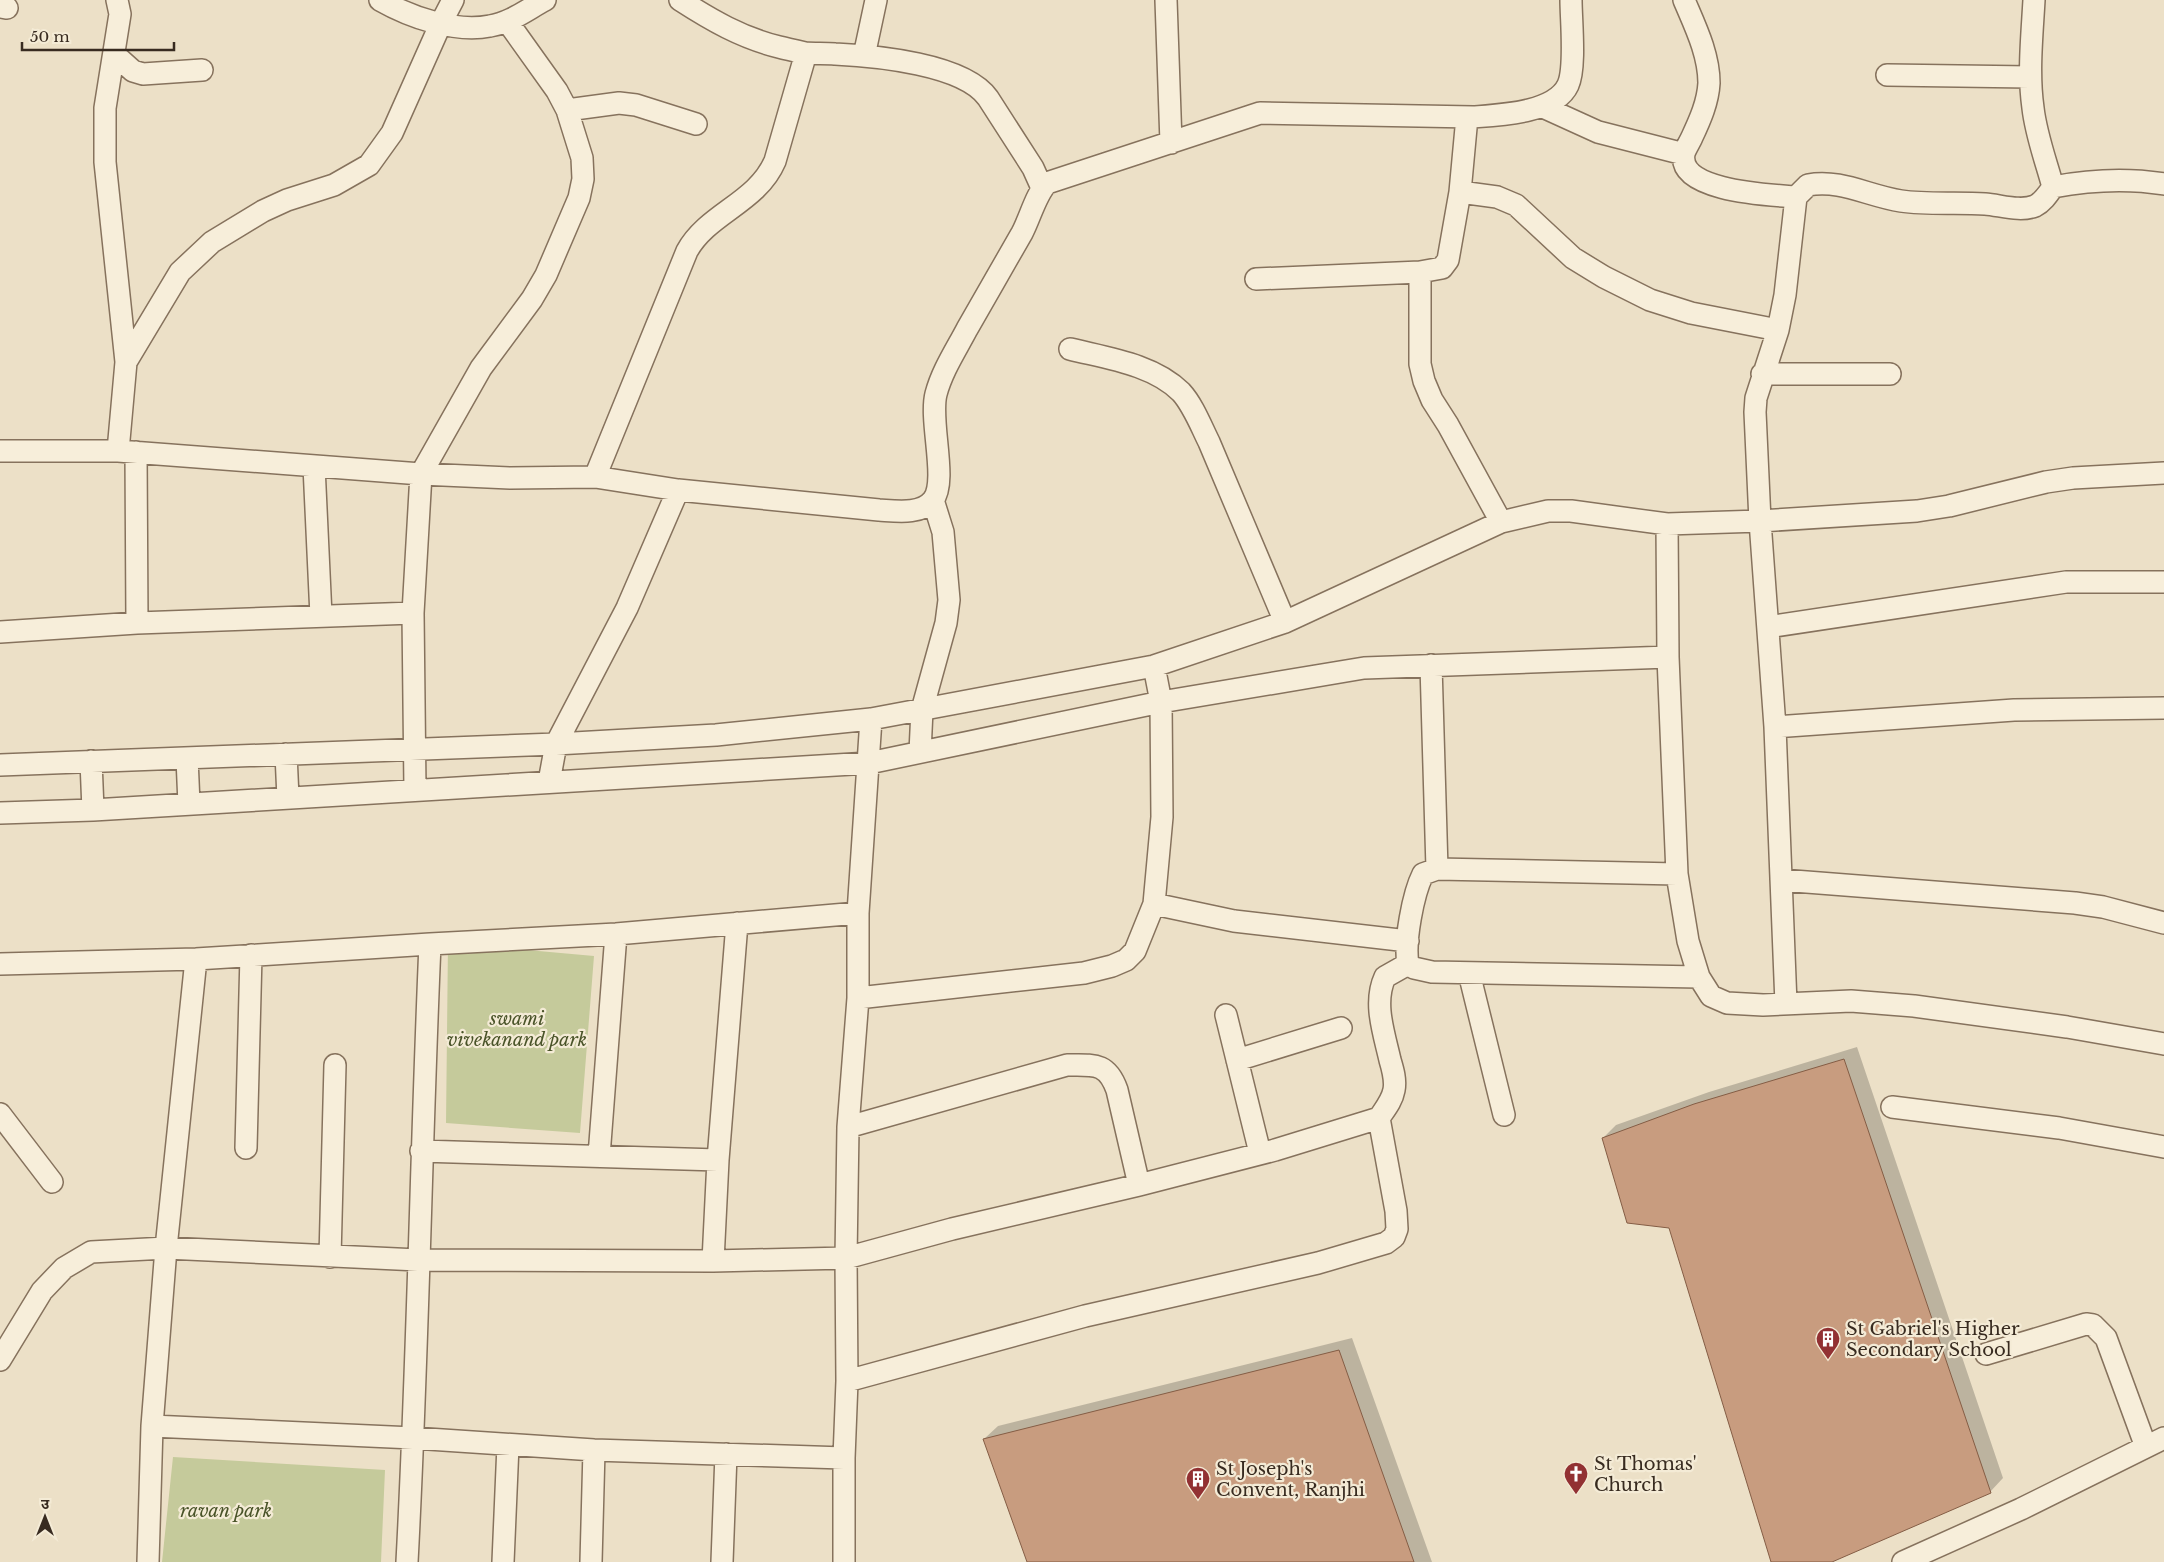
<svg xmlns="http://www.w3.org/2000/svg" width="2164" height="1562" font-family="'Libre Baskerville','Noto Sans Devanagari',serif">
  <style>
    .green { fill: #c5ca9b }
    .shadow { fill: #0003 }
    .building { fill: #c89c7f; stroke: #845d45 }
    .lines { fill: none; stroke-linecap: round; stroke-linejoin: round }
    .minor-casing { stroke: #86725d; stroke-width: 24 }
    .minor { stroke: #f7eeda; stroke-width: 21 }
    .labels { text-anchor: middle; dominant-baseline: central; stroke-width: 4.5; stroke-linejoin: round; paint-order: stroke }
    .park-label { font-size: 18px; font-style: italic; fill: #495328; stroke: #f4ebd6 }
    .poi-label { font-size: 18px; fill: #382b20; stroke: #f4ebd6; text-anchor: start }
  </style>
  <rect width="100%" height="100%" fill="#ece0c7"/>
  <!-- green -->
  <path class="green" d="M 448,943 L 594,956 L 580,1133 L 446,1123 Z
    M 173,1457 L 385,1470 L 381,1562 L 162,1562 Z"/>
  <!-- shadow -->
  <path class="shadow" d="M 1857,1047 L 2003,1478 L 1990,1492 L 1829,1562 L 1772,1562 L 1670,1227 L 1603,1138 L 1616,1125 L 1709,1092 Z
    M 1352,1338 L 1432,1562 L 1028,1562 L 984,1439 L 998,1426 Z"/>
  <!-- building -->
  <path class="building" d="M 1844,1059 L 1991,1493 L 1832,1562 L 1771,1562 L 1669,1228 L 1627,1223 L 1602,1138 L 1694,1104 Z
    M 1339,1350 L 1414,1562 L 1027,1562 L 983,1439 Z"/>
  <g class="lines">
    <defs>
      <path id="minor" d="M 117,0 L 120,14 L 105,108 L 105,162 L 126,362 L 118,451
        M 380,0 C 410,17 455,33 490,26 C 510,23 528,9 545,0
        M 680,0 C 711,20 742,38 779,47 C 787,49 796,51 805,53 C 815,54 825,53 835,54 C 876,56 964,64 988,98 L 1033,168 L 1042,188
        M 1166,0 L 1171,143
        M 1684,0 C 1695,26 1709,54 1709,83 C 1708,102 1700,120 1692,137 C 1690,142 1685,149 1684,154 C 1677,192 1773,195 1796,197
        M 2034,0 C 2032,36 2028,73 2033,108 C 2036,135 2046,161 2053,187
        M 0,7 L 7,8
        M 114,54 L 133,71 L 143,74 L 202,70
        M 864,56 L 876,0
        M 1887,75 L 2030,77
        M 1543,107 L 1598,132 L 1684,154
        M 567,110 L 619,103 L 636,105 L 696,124
        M 1460,192 L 1497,197 L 1516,205 L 1573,258 L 1604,277 L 1650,300 L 1691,313 L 1778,330
        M 1420,272 L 1420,364 L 1424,381 L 1432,400 L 1448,425 L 1501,522
        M 1256,279 L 1420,272 L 1442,268 L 1448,260 L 1460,192 L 1467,117
        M 1070,349 C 1106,358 1153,364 1181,392 C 1193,405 1201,426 1209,442 L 1285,622
        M 126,362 L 180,272 L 212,242 L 263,211 L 287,200 L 334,185 L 369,165 L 392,133 L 441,23 L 453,0
        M 1762,374 L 1890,374
        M 0,451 L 118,451 L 421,474 L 510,478 L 595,477 L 678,490 L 879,510 C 896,511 921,515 933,500 C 948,481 929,421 936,394 C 942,371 956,350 967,329 C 985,297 1004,265 1022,233 C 1030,218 1036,194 1047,183 L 1260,113 L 1473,117 C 1500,115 1555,113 1568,85 C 1576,68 1571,20 1571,0
        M 136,452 L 137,623
        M 314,466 L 321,616
        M 595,477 L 687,251 C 708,213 757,203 775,161 L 806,53
        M 1667,524 L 1668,657 L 1677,874 L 1688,941 L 1699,977 L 1711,996 L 1727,1003 L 1763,1005 L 1851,1001 L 1914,1006 L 2067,1027 L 2164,1044
        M 1768,627 L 2066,582 L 2164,582
        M 0,632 L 137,623 L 413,613
        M 1431,665 L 1437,869
        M 1775,727 L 2014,710 L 2164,708
        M 920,752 L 922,710 L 946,623 L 949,600 L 943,532 L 933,500
        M 286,754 L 288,798
        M 187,758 L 189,804
        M 91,761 L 93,810
        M 0,765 L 556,744 L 716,735 L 871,719 L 1154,666 L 1285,622 L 1501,522 L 1548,511 L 1571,511 L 1667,524 L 1760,521 L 1917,511 L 1949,506 L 2046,482 L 2073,478 L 2164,473
        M 549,782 L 556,744 L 627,608 L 678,490
        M 415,790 L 413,613 L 421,474 L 481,368 L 532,299 L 546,275 L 579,198 L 583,179 L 582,158 L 567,110 L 557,91 L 507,21
        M 0,813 L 93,810 L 869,763 L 1161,702 L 1364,668 L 1668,657
        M 1677,874 L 1437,869 L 1423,874 C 1413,894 1404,942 1408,964 L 1414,968 L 1432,972 L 1699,977
        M 1781,880 L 2075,903 L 2103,907 L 2164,923
        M 1154,904 L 1234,921 L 1408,941
        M 0,964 L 196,959 L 430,944
        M 1469,973 L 1504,1115
        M 858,998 L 1084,973 L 1112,966 L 1126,960 L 1135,951 L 1154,904 L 1162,817 L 1161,702 L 1154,666
        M 1786,1004 L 1775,727 L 1760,521 L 1755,412 L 1756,398 L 1778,330 L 1785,295 L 1796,197 L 1808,185 C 1841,179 1868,196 1901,201 C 1928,205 1958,202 1985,204 C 2000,205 2020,212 2035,206 C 2043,202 2048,194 2053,187 C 2090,180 2127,178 2164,184
        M 1226,1015 L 1260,1153
        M 1237,1060 L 1341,1028
        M 1892,1107 L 2059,1128 L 2164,1147
        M 0,1114 L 52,1182
        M 848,1127 L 1067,1065 C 1094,1065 1107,1062 1117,1090 L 1139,1185
        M 246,1148 L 251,955
        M 421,1151 L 718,1160
        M 599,1156 L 616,934
        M 330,1257 L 335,1065
        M 713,1261 L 718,1160 L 737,923
        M 1986,1354 L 2086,1324 L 2093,1325 L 2106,1338 L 2146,1447
        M 0,1360 L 42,1291 L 64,1268 L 91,1252 L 166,1248 L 418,1260 L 713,1261 L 846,1258 L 952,1229 L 1139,1185 L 1275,1150 L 1379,1118 C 1385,1109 1392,1101 1394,1090 C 1396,1080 1393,1070 1390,1060 C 1384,1033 1373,1003 1385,977 L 1408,964
        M 847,1381 L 1085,1316 L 1318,1263 L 1386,1243 L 1394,1237 L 1397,1229 L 1396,1211 L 1379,1118
        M 152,1426 L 413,1438 L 594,1450 L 844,1458
        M 148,1562 L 152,1426 L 166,1248 L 196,959
        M 407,1562 C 418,1356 421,1150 430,944 L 616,934 L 858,913
        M 503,1562 L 508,1445
        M 591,1562 L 594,1450
        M 722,1562 L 726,1454
        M 844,1562 L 844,1458 L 847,1381 L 846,1258 L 848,1127 L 858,998 L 858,913 L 871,719
        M 1903,1562 L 2021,1509 L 2164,1438"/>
    </defs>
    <!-- minor casing -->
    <use href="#minor" class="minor-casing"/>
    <!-- minor -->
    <use href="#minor" class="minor"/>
  </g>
  <!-- icons -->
  <defs>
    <symbol id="building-pin" viewBox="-11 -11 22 30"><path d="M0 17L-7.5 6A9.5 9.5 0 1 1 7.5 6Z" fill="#923133" stroke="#f4ebd6"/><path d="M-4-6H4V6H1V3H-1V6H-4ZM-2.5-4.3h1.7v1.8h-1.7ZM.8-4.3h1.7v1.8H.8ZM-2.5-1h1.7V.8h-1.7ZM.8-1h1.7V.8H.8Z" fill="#fff"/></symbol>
    <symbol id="church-pin" viewBox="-11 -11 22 30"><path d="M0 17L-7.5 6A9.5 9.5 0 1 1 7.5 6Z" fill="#923133" stroke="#f4ebd6"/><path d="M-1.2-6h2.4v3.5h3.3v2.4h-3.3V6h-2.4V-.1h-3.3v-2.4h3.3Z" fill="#fff"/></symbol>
  </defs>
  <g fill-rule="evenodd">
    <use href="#building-pin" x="1814" y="1325" width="28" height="38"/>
    <use href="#church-pin" x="1562" y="1460" width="28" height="38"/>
    <use href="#building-pin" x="1184" y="1465" width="28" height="38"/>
  </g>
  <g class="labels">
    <!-- park labels -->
    <g class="park-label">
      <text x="517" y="1019">swami<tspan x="517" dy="21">vivekanand park</tspan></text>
      <text x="226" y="1511">ravan park</text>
    </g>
    <!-- poi labels -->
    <g class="poi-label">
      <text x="1846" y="1329">St Gabriel's Higher<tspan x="1846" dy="21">Secondary School</tspan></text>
      <text x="1594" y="1464">St Thomas'<tspan x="1594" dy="21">Church</tspan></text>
      <text x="1216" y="1469">St Joseph's<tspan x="1216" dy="21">Convent, Ranjhi</tspan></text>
    </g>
  </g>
  <!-- north arrow -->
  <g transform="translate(45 1517)" stroke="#f4ebd6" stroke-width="4" paint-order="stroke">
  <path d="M0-4L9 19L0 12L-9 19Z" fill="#382b20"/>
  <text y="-8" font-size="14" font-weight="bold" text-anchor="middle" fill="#382b20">उ</text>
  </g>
  <!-- scale -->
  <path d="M22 42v8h152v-8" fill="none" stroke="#382b20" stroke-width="2.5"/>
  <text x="30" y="42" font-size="15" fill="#382b20" stroke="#f4ebd6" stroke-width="4" paint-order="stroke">50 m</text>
</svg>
